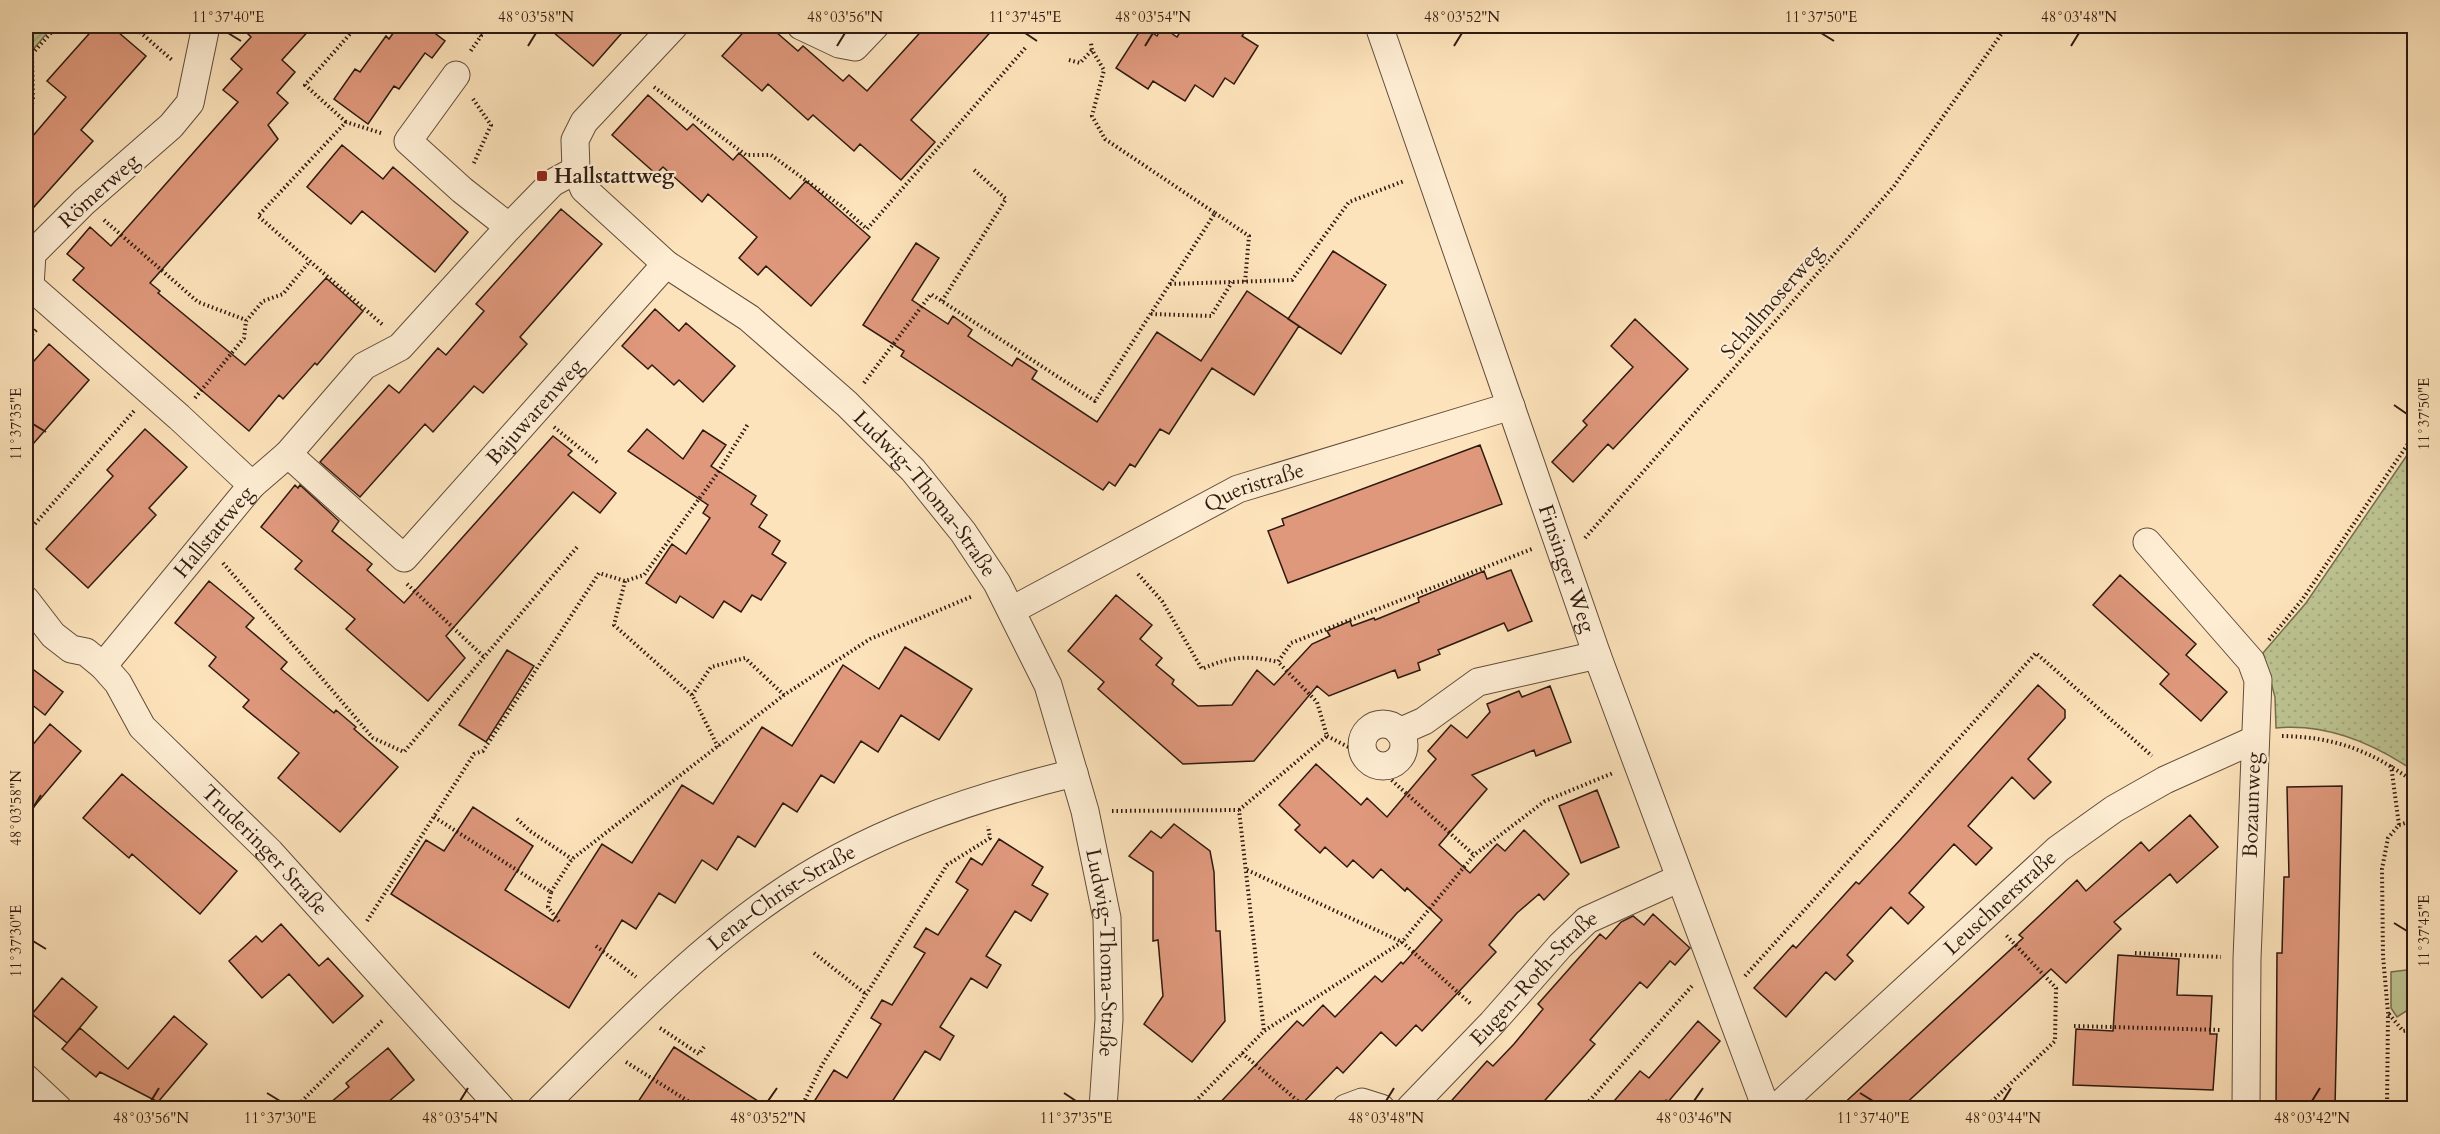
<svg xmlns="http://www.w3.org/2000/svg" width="2440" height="1134" font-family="Cardo,serif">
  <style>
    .grass { fill: url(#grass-dots); stroke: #766f51; stroke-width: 1.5 }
    .park { fill: #bdc492; stroke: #766f51; stroke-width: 1.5 }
    .garden { fill: url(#garden-furrows); stroke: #766f51; stroke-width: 1.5 }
    .building { fill: #df987c; stroke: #2f1a10; stroke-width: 1.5 }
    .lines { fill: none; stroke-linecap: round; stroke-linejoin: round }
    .minor-casing { stroke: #624c3b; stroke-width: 29 }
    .path { stroke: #2f1a10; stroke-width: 4; stroke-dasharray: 1.5 3; stroke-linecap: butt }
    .minor { stroke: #feedd3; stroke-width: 27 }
    .ticks { fill: none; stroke: #2f1a10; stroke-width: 2 }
    .poi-dot { fill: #8f2418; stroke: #feedd3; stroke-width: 2 }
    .labels { text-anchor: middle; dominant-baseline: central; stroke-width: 4.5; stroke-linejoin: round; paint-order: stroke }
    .poi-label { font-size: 21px; font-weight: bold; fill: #2f1a10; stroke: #feedd3; text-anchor: start }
    .street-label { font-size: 21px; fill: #2f1a10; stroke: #feedd3 }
    .neatline { fill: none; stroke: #2f1a10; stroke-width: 2 }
    .ticks-label { font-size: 15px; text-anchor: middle; fill: #2f1a10 }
  </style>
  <defs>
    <pattern id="grass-dots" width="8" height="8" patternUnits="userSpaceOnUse" patternTransform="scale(1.5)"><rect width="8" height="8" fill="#bdc492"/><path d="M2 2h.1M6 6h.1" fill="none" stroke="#a3a87d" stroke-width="1.8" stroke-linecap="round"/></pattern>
    <pattern id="garden-furrows" width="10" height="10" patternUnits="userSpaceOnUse" patternTransform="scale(1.5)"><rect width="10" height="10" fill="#bdc492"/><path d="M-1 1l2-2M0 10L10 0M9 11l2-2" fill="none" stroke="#a3a87d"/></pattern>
  </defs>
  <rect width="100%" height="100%" fill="#fde3bb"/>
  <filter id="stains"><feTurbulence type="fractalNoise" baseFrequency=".00333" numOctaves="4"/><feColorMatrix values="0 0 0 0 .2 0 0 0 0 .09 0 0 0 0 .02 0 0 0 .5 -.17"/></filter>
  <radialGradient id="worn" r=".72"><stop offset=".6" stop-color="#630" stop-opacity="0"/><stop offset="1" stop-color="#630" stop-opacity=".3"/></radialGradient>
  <!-- grass -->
  <path class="grass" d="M 2414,445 L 2414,771 C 2373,743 2327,723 2276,728 L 2275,697 L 2263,653 L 2306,603 Z"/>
  <!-- park -->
  <path class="park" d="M 2414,969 L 2414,1006 L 2397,1017 L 2391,1008 L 2391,972 Z"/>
  <!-- garden -->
  <path class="garden" d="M 26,26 L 53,26 L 26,58 Z"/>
  <!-- building -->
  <path class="building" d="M 96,26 L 111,26 L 146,56 L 81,130 L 93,141 L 26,216 L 26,144 L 66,97 L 47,81 Z
    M 240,26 L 313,26 L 282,60 L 295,72 L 277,93 L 288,103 L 268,125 L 278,139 L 150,283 L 160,291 L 158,293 L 245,365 L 326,278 L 363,311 L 317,365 L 315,363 L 283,399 L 279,395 L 249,431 L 73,280 L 84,268 L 67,254 L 90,227 L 111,246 L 238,102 L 223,90 L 242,69 L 231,59 L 251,37 Z
    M 398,26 L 442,26 L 436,34 L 445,41 L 432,58 L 425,53 L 399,89 L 394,86 L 368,124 L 334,99 L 355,69 L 360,72 L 386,36 L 389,39 Z
    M 546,26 L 628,26 L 593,66 Z
    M 749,26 L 769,26 L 798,51 L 803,46 L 843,81 L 849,75 L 867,91 L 926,26 L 996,26 L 911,120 L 935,142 L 901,180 L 860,144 L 854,151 L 813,115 L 808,120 L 768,84 L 762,91 L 722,56 Z
    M 1143,26 L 1157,36 L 1162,27 L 1177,37 L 1184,26 L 1249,26 L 1242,36 L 1258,46 L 1234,84 L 1225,78 L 1213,97 L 1195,85 L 1185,101 L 1153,81 L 1148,89 L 1116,68 Z
    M 648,95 L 687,130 L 693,124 L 733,160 L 739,153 L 790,199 L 806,181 L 870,237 L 811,306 L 766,266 L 758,275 L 739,258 L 757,237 L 708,194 L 702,202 L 663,167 L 656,174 L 612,135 Z
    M 342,145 L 383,179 L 393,167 L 468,232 L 435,272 L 362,211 L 351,224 L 307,187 Z
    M 561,209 L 602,244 L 520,337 L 527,344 L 483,393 L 474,386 L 433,432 L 425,424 L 360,497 L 320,462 L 389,385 L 399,393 L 438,348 L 446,355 L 484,311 L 476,304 Z
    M 916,243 L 939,258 L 912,300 L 948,324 L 953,316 L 972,330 L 968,336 L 1012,366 L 1017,358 L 1037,371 L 1032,379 L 1097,422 L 1157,332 L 1201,361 L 1247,291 L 1299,326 L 1254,395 L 1212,368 L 1169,434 L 1160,429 L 1135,467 L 1130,464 L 1115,486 L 1109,482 L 1103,490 L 901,356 L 904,351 L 863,325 Z
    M 1333,251 L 1386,285 L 1341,354 L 1288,319 Z
    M 655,309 L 679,331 L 686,323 L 735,366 L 703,402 L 679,380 L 674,385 L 652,365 L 648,369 L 622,346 Z
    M 1635,319 L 1688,369 L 1613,449 L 1608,444 L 1573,482 L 1552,462 L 1587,425 L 1583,421 L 1633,367 L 1611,346 Z
    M 49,344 L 89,380 L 26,452 L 26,370 Z
    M 145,429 L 187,467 L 149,508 L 156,515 L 88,588 L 46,549 L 113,476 L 107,470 Z
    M 647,429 L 683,459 L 703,430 L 726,445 L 711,466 L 756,496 L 751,504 L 767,515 L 759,527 L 780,541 L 772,554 L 786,563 L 761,600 L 752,595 L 741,612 L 724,601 L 713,618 L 680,596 L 676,603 L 646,583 L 672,544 L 686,554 L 710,518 L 703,513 L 708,505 L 628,451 Z
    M 553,436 L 572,451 L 568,455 L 616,493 L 600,513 L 573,492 L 446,636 L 465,658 L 428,701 L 346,629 L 355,619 L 295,569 L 302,561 L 261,527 L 295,485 L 298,488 L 300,485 L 339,521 L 332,531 L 372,564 L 367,570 L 404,603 Z
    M 1480,445 L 1502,504 L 1288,583 L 1268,531 L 1284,525 L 1282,519 Z
    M 1511,570 L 1532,621 L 1508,631 L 1504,623 L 1438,650 L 1440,654 L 1418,663 L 1420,670 L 1398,678 L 1395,670 L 1329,696 L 1317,686 L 1254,761 L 1183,764 L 1098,689 L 1104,682 L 1068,651 L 1116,595 L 1152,625 L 1140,639 L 1162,658 L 1156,665 L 1174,680 L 1172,684 L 1198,706 L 1232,705 L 1257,670 L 1274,685 L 1312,644 L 1330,636 L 1327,631 L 1350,621 L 1352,626 L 1374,618 L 1375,620 L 1419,602 L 1418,598 L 1484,571 L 1487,579 Z
    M 2120,575 L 2196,644 L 2186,655 L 2227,692 L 2201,721 L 2160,684 L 2169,674 L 2093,605 Z
    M 209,581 L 254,618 L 246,627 L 287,662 L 281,669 L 334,713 L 336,710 L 356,727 L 354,729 L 398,767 L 340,832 L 278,778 L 299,753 L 243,707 L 249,700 L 209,666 L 216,657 L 175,623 Z
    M 905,647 L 972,689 L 939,740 L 901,715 L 878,752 L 861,741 L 834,783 L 821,775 L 797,812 L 783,803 L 755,847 L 738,836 L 717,870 L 702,860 L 675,903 L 659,893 L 636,929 L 622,920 L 569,1008 L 391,894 L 426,840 L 444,851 L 473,807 L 533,846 L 505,890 L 553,921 L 602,844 L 632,863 L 682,785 L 713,804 L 762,727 L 792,746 L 843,665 L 879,689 Z
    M 507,650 L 534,666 L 486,742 L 459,725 Z
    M 26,664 L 63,692 L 45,715 L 26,700 Z
    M 2038,685 L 2065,710 L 2065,718 L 2028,759 L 2051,782 L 2034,799 L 2012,777 L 1968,826 L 1992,848 L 1976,865 L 1954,844 L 1909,893 L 1924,907 L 1908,924 L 1891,907 L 1847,955 L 1853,961 L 1835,980 L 1826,972 L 1786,1017 L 1754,988 L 1793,945 L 1796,948 L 1856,882 L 1859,884 L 1900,840 Z
    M 1550,686 L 1571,742 L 1536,756 L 1534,750 L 1472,775 L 1487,789 L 1439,845 L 1470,873 L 1497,844 L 1505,851 L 1524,830 L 1569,874 L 1544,900 L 1539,894 L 1517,913 L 1489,945 L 1496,952 L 1422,1031 L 1416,1025 L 1396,1046 L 1381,1032 L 1343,1073 L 1337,1067 L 1298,1108 L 1215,1108 L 1297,1021 L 1303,1026 L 1323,1005 L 1335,1017 L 1375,976 L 1382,982 L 1401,962 L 1403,964 L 1442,920 L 1407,888 L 1405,891 L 1381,869 L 1373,878 L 1353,860 L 1347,867 L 1325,847 L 1320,853 L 1295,830 L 1300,825 L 1279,805 L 1316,764 L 1361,805 L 1367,798 L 1387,817 L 1436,759 L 1428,751 L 1451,725 L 1467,738 L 1490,712 L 1487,704 L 1519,691 L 1522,697 Z
    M 50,724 L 81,751 L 26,816 L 26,753 Z
    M 122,774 L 237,871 L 200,914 L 132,854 L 129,858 L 83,818 Z
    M 2342,786 L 2335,1108 L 2276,1108 L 2277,953 L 2282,953 L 2284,877 L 2289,877 L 2287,787 Z
    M 1597,790 L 1619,847 L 1581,863 L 1559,806 Z
    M 2190,815 L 2218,847 L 2177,883 L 2170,874 L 2114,922 L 2121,929 L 2066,983 L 2051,969 L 1901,1108 L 1839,1108 L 2023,938 L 2019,935 L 2077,880 L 2086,891 L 2141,842 L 2149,851 Z
    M 1174,824 L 1210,851 L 1214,872 L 1216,931 L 1220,931 L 1225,1021 L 1192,1062 L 1144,1024 L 1163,996 L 1158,940 L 1153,941 L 1153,872 L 1129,856 L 1151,831 L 1161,838 Z
    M 999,839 L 1043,867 L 1032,885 L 1048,894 L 1031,921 L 1015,911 L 986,956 L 1001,965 L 987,988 L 971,978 L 940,1027 L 954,1036 L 940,1060 L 925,1051 L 888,1108 L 810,1108 L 834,1070 L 847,1078 L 881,1024 L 871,1018 L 882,1000 L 892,1005 L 925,953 L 914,947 L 926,928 L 938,935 L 968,890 L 956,882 L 971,858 L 982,865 Z
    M 1653,914 L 1690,948 L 1675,965 L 1670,961 L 1647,988 L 1640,982 L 1590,1040 L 1595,1044 L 1538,1108 L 1445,1108 L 1487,1061 L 1493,1066 L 1514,1044 L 1543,1009 L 1538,1004 L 1600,934 L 1606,939 L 1621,922 L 1633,916 L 1644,925 Z
    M 281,924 L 319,966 L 328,958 L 363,996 L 333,1023 L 289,974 L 262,998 L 229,961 L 256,936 L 262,942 Z
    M 2118,955 L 2179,959 L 2177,995 L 2212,996 L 2210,1034 L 2217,1034 L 2213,1090 L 2073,1085 L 2076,1029 L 2113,1031 Z
    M 62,978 L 97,1007 L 67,1043 L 32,1014 Z
    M 174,1016 L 207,1044 L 158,1102 L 100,1072 L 96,1077 L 62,1049 L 80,1028 L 128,1069 Z
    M 1698,1021 L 1720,1041 L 1668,1102 L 1666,1100 L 1658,1108 L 1608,1108 L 1640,1071 L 1649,1078 Z
    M 674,1047 L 769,1108 L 634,1108 Z
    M 388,1048 L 414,1080 L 381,1108 L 324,1108 L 349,1087 L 346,1083 Z"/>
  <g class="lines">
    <defs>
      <g id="minor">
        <path d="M 206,26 L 190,103 L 171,126 L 84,202 L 32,254 L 30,286 L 179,417 L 252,485"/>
        <path id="s1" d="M 674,26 L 584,122 L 575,140 L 576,170 L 584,189 L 666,264 L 749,318 L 847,404 L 913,470 L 963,532 L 997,583 L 1048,685 L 1085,811 L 1107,918 L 1109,1019 L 1103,1108"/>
        <path d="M 801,26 L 839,44 L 855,47 L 875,26"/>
        <path id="s2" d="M 1379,26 L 1597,655 L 1766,1108"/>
        <path d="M 509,227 L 552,183 L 576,170"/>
        <path id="s3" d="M 288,454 L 404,558 L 666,264"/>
        <path d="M 2147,542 L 2251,661 L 2258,680 L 2247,959 L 2246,1108"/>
        <path id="s4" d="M 26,600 L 53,635 L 71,649 L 86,652 L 103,666 L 118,683 L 142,727 L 270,852 L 501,1108"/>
        <path id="s5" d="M 1012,610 L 1238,489 L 1511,406"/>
        <path id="s6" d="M 103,666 L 252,485 L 288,454 L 364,366 L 400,347 L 509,227 L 462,190 L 408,141 L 456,75"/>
        <circle cx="1383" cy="745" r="21"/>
        <path d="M 1399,732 L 1424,721 L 1478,682 L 1597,655"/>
        <path d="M 26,1078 L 58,1108"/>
        <path id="s7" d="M 541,1108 C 615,1035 688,957 773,898 C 864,834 968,799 1074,773"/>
        <path d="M 1346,1108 L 1362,1102 L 1381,1108"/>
        <path id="s8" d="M 1410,1108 L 1492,1023 L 1560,946 L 1587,920 L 1680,878"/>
        <path id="s9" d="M 1776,1108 L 2058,849 L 2114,809 L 2165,780 L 2254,740"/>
      </g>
    </defs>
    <!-- minor casing -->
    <use href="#minor" class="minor-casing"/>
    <!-- path -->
    <path class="path" d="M 133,26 L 172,60
      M 470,26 L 481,36 L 470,52
      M 1183,26 L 1184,26
      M 1069,60 L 1080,63 L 1092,50
      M 654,87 L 746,155 L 771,155 L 841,206 L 867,229 L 1027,46
      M 473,99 L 491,125 L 473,165
      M 26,110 L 33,102 L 32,54 L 57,26
      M 346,122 L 305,85 L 357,26
      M 381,133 L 346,122 L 258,216 L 383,325
      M 1215,213 L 1249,236 L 1245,282
      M 104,220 L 198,302 L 246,320
      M 1170,284 L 1292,280 L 1349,202 L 1404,181
      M 942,301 L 1006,199 L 972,168
      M 1151,314 L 1211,316 L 1232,282
      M 26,331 L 30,336
      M 26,341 L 38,328
      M 864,383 L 931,294 L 1095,401 L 1215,213 L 1105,139 L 1092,116 L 1104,70 L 1092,50 L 1091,43
      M 195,398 L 244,338 L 246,321 L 263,301 L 283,294 L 310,261
      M 554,427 L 598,463
      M 26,534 L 134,411
      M 1585,538 L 1894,186 L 2007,26
      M 223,563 L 373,738 L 404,752 L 578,546
      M 1138,574 L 1162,601 L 1202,669 C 1231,656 1248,655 1278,662
      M 625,581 L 614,625 L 692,695 L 718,747
      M 407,584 L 485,658
      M 2269,640 L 2302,600 L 2414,435
      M 692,695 L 711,667 L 745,658 L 784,695
      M 1327,736 L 1364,755
      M 2282,736 C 2336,737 2371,751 2414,782
      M 1375,765 L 1474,855
      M 1239,810 L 1327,736 L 1317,702 L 1278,662 L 1291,643 L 1532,549
      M 1112,811 L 1239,810 L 1264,1031
      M 434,817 L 551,892 L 548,907 L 560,923
      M 517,819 L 530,831 L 572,859
      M 2399,825 L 2414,820
      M 1247,870 L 1402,942 L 1472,1005
      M 551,892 L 572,859 L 784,695 L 870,639 L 973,596
      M 367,921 L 474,754 L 483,751 L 599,573 L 625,581 L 644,575 L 717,474 L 748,424
      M 596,946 L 636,977
      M 814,953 L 867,995
      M 2135,953 L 2221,957
      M 1745,976 L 2036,653 L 2152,756
      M 2389,1014 L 2403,1031 L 2414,1029
      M 2074,1026 L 2221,1030
      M 660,1028 L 699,1054 L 704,1047
      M 1242,1053 L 1306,1108
      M 626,1062 L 699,1108
      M 295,1108 L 384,1019
      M 801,1108 L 822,1065 L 947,865 L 990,838 L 988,826
      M 1189,1108 L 1264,1031 L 1402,942 L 1474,855 L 1545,801 L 1613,773
      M 1583,1108 L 1692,986
      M 1985,1108 L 2055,1041 L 2056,988 L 2005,934
      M 2122,1108 L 2131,1108
      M 2387,1108 L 2388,1013 L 2383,956 L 2382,869 L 2388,838 L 2399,825 L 2391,765"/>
    <!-- minor -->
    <use href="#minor" class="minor"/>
  </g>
  <!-- ticks -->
  <path class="ticks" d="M 228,33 L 241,41M 1025,33 L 1037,41M 1821,33 L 1834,41M 528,46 L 536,33M 837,46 L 845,33M 1145,46 L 1153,33M 1454,46 L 1462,33M 2071,46 L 2079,33M 2394,405 L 2407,414M 33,424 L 46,432M 33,808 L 41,795M 2394,923 L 2407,931M 33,941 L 46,949M 267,1093 L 280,1101M 1064,1093 L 1076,1101M 1860,1093 L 1873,1101M 151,1101 L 159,1088M 460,1101 L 468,1088M 768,1101 L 777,1088M 1386,1101 L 1394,1088M 1694,1101 L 1703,1088M 2003,1101 L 2011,1088M 2312,1101 L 2320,1088"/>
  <!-- markers -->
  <rect class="poi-dot" x="536" y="170" width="12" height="12" rx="3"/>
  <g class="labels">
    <!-- poi labels -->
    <g class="poi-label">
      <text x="554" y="176">Hallstattweg</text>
    </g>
    <!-- street labels -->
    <g class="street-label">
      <text transform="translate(99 191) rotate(-42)">Römerweg</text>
      <text transform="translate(1772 302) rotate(-49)">Schallmoserweg</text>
      <text stroke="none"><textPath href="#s3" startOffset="352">Bajuwarenweg</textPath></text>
      <text stroke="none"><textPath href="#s5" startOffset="272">Queristraße</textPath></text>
      <text stroke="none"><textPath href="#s1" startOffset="662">Ludwig-Thoma-Straße</textPath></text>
      <text stroke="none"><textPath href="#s6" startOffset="174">Hallstattweg</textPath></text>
      <text stroke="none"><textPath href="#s2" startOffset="574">Finsinger Weg</textPath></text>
      <text transform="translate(2252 805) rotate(-88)">Bozaunweg</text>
      <text stroke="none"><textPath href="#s4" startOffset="351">Truderinger Straße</textPath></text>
      <text stroke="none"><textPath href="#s7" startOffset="321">Lena-Christ-Straße</textPath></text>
      <text stroke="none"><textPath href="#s9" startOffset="304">Leuschnerstraße</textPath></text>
      <text stroke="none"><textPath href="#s1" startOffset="1166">Ludwig-Thoma-Straße</textPath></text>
      <text stroke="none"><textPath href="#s8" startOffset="180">Eugen-Roth-Straße</textPath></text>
    </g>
  </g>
  <!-- margin -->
  <rect width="2440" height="1134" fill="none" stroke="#fde3bb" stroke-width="66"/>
  <rect x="33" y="33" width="2374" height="1068" class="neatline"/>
  <g class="ticks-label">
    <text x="228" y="22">11°37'40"E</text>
    <text x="536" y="22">48°03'58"N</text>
    <text x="845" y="22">48°03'56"N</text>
    <text x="1025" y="22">11°37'45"E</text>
    <text x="1153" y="22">48°03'54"N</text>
    <text x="1462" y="22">48°03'52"N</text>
    <text x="1821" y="22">11°37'50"E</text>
    <text x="2079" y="22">48°03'48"N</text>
    <text transform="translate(2424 414) rotate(-90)" y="5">11°37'50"E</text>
    <text transform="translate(16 424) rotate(-90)" y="5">11°37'35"E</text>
    <text transform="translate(16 808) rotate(-90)" y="5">48°03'58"N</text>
    <text transform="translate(2424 931) rotate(-90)" y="5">11°37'45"E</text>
    <text transform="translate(16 941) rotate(-90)" y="5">11°37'30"E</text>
    <text x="151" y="1123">48°03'56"N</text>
    <text x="280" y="1123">11°37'30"E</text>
    <text x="460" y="1123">48°03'54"N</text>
    <text x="768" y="1123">48°03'52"N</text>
    <text x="1076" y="1123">11°37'35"E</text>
    <text x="1386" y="1123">48°03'48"N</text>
    <text x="1694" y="1123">48°03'46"N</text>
    <text x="1873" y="1123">11°37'40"E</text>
    <text x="2003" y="1123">48°03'44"N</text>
    <text x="2312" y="1123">48°03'42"N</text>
  </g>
  <rect width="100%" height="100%" filter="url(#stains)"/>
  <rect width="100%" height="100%" fill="url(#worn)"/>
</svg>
